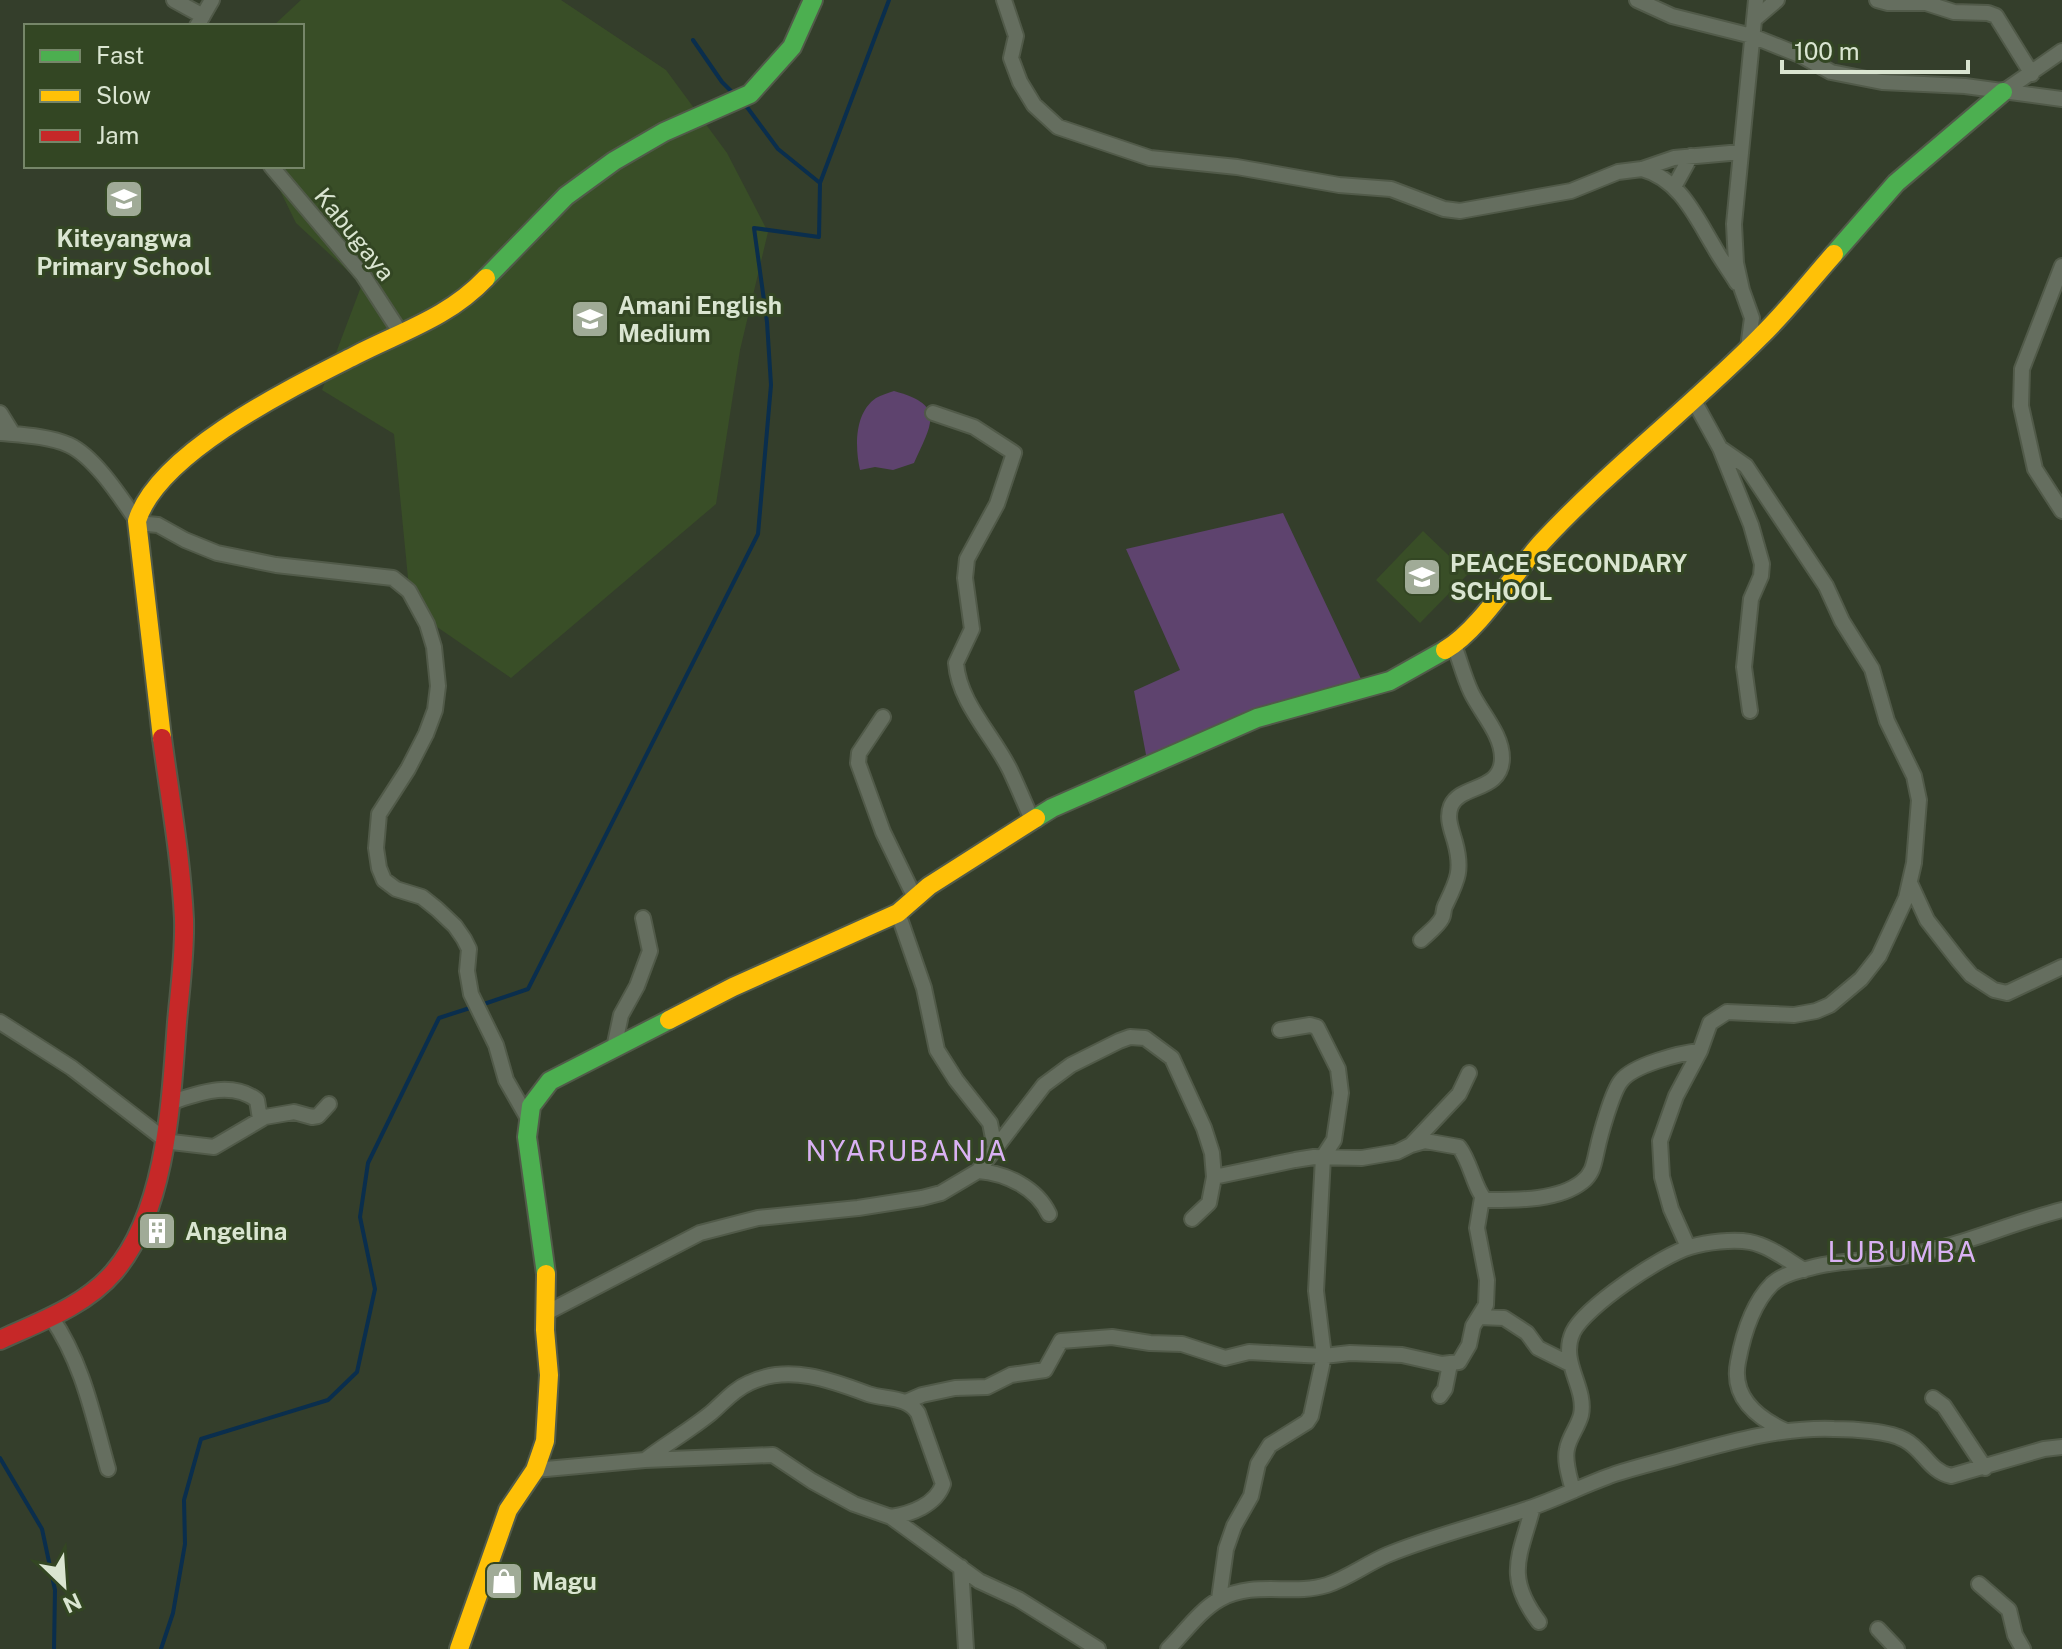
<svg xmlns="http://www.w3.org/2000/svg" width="2062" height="1649" font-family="'Public Sans',sans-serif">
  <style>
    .built { fill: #394e27 }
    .green { fill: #5e436e }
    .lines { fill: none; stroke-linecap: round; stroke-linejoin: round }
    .stream { stroke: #0a2e4d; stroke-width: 4 }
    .street-casing { stroke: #515a49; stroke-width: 18 }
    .fast-casing { stroke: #515a49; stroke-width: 22 }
    .slow-casing { stroke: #515a49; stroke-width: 22 }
    .jam-casing { stroke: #515a49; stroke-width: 22 }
    .street { stroke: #656e5f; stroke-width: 14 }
    .fast { stroke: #4caf50; stroke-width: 18 }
    .slow { stroke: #ffc107; stroke-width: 18 }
    .jam { stroke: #c62828; stroke-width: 18 }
    .labels { text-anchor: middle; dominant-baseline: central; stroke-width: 6; stroke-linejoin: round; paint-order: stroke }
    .street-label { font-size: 24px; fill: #dae5d1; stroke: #334623 }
    .poi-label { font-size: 24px; font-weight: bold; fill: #dae5d1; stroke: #334623; text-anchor: start }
    .quarter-label { font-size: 28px; letter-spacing: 2px; fill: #d9b1f3; stroke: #334623 }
  </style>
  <rect width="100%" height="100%" fill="#343e2b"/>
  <!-- built -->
  <path class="built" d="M 301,0 L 561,0 L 666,70 L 727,153 L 768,232 L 740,350 L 716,504 L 511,678 L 411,609 L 394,434 L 322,390 L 362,284 L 296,223 L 268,166 L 302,166 L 302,26 L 273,26 Z
    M 1423,531 L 1468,574 L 1420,623 L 1376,580 Z"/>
  <!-- green -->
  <path class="green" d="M 894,391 C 946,405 932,423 914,463 L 893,470 L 875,467 L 860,470 C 855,448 854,413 876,398 C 881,395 888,393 894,391 Z
    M 1283,513 L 1362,681 L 1147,760 L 1134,691 L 1180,670 L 1126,549 Z"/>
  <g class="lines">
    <!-- stream -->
    <path class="stream" d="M 693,40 L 722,82 L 735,95
      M 820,183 L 889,0
      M 481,1005 L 528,989 L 758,534 L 771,385 L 767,322 L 754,228 L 819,237 L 820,183 L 778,149 L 744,103
      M 0,1458 L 42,1529 L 55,1590 L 54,1649
      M 161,1649 L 173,1613 L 185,1544 L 184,1500 L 201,1439 L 328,1400 L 357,1372 L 375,1289 L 360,1217 L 368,1163 L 439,1018 L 473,1007"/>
    <defs>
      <path id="street" d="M 174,0 L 203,16
        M 1004,0 L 1016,36 L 1011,58 L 1020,82 L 1034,105 L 1058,127 L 1150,158 L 1237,167 L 1339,185 L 1391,189 L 1444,209 L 1460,211 L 1571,191 L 1618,172 L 1642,169 L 1674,158 L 1741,152
        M 1637,0 L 1672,16 L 1752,36 L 1802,56 L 1831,72 L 1882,82 L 1965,86 L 2062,99
        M 1877,0 L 1888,3 L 1926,3 L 1954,12 L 1988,13 L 1996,16 L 2032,74
        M 1756,18 L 1777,0
        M 197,26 L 212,0
        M 2003,92 L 2062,51
        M 271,166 L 363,275 L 400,332
        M 1642,169 C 1679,179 1695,215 1713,245 C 1720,258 1729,270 1737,283
        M 1674,187 L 1691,156
        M 2062,266 L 2022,369 L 2021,406 L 2035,469 L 2062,511
        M 1748,348 L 1752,318 L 1742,290 L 1736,263 L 1734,224 L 1756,0
        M 1693,399 L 1720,448 L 1751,525 L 1762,564 L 1761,576 L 1751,599 L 1744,667 L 1750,711
        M 0,413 L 13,434
        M 933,413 L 974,427 L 1014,453 L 997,504 L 967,559 L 965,578 L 972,629 L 956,663 C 959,703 993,735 1010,770 C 1018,787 1025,804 1033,822
        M 0,433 C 22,435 49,436 69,445 C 95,457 121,498 137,521
        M 137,523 L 158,525 L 185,540 L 217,553 L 276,565 L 393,578 L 409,591 L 427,624 L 434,647 L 438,686 L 435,710 L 426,734 L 408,769 L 379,814 L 376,848 L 379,868 L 384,880 L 396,889 L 422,897 L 437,909 L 455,926 L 464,939 L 469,949 L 467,971 L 471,994 L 496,1045 L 506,1080 L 526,1115
        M 883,717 L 859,753 L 858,763 L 883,832 L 915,898
        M 1910,883 L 1927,920 L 1959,961 L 1971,975 L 1994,990 L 2007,993 L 2062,967
        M 898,913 L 924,988 L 937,1050 L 956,1080 L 990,1123 L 995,1148
        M 1421,940 C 1427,934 1438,926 1442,918 C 1444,915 1443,910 1445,906 C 1457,881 1463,871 1455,842 C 1452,831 1446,818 1451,806 C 1460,784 1502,792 1502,758 C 1502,734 1481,713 1471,692 C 1464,677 1460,661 1454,645
        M 0,1022 L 72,1068 L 164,1139
        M 614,1048 L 621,1015 L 637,986 L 650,951 L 643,918
        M 169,1103 C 197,1094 230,1080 257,1100 L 260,1119
        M 163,1141 L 214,1147 L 265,1117 L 294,1112 L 312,1117 L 318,1116 L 329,1104
        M 1411,1145 L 1425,1141 L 1459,1147 C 1471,1162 1475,1192 1486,1200 C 1515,1200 1558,1201 1582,1182 C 1593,1174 1594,1163 1597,1150 C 1600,1136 1612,1092 1621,1081 C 1633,1065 1680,1053 1700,1051
        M 978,1171 L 1044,1085 L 1071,1065 L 1119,1041 L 1130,1037 L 1145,1038 L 1172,1058 L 1204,1128 L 1212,1153 L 1214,1177 L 1209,1203 L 1192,1219
        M 1214,1177 L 1295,1160 L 1314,1157 L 1362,1158 L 1397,1152 L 1411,1145 L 1459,1094 L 1469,1073
        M 1688,1247 L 1671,1209 L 1662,1177 L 1660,1141 L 1676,1096 L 1700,1051 L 1710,1023 L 1727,1012 L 1794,1015 L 1816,1011 L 1830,1005 L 1861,979 L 1879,956 L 1906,898 L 1914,863 L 1919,800 L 1914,776 L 1887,721 L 1872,669 L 1842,621 L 1826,586 L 1746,466 L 1720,448
        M 546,1313 L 700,1233 L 758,1218 L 858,1208 L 922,1198 L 941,1193 L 978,1171 C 1006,1173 1037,1188 1049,1214
        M 51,1317 C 83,1363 93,1416 108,1469
        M 1479,1317 L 1504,1318 L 1527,1333 L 1538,1348 L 1570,1364
        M 1440,1396 L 1445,1389 L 1450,1364
        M 1933,1398 L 1944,1406 L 1985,1468
        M 906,1402 L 922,1395 L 955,1388 L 987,1387 L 1011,1375 L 1045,1370 L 1061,1341 L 1112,1337 L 1150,1343 L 1182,1344 L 1225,1358 L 1249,1352 L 1324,1356 L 1350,1353 L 1402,1355 L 1442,1364 L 1459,1362 L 1469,1345 L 1473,1326 L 1486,1305 L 1487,1280 L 1477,1228 L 1482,1198
        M 1786,1431 C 1757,1418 1731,1397 1738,1362 C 1743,1335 1752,1304 1772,1284 C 1784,1273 1803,1270 1818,1266 C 1848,1259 1879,1261 1909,1255 C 1962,1246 2010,1223 2062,1210
        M 645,1460 C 666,1444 690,1430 711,1413 C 723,1403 733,1390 749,1383 C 788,1364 831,1380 868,1394 C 886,1400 907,1396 918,1413 L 943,1484 C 936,1505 911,1514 891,1517
        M 535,1470 L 645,1460 L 773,1455 L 812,1481 L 854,1504 L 891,1517 L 979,1581 L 1018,1599 L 1098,1649
        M 1573,1491 C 1570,1478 1564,1462 1567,1449 C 1569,1437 1578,1427 1581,1415 C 1587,1387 1559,1362 1573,1332 C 1585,1307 1662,1255 1690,1247 C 1707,1242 1733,1239 1750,1242 C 1770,1246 1787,1260 1804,1270
        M 1533,1507 C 1520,1556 1504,1576 1539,1622
        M 961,1567 L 966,1649
        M 1979,1584 L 2009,1610 L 2015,1635 L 2023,1649
        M 1219,1599 L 1226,1549 L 1234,1526 L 1251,1496 L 1258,1464 L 1270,1445 L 1307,1422 L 1311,1416 L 1324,1356 L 1316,1291 L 1323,1157 L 1334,1140 L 1341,1093 L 1338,1069 L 1317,1027 L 1310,1025 L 1280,1030
        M 1878,1629 L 1897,1649
        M 1168,1649 C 1184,1633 1200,1610 1220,1599 C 1255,1580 1292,1596 1327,1585 C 1348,1578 1366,1564 1387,1555 C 1433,1536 1483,1524 1530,1508 C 1559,1498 1586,1484 1615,1474 C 1636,1467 1658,1462 1679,1456 C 1730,1442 1781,1427 1834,1429 C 1852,1429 1890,1431 1905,1440 C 1924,1450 1929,1471 1951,1476 L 2044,1449 L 2062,1447"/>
      <path id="fast" d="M 1834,254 L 1896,183 L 2003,92
        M 486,278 L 566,196 L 614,161 L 664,132 L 750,94 L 792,47 L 813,0
        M 1036,818 L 1052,808 L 1257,718 L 1390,681 L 1445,650
        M 546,1274 L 527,1137 L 531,1106 L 550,1081 L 669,1020"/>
      <path id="slow" d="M 1445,650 C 1480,630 1515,571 1543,541 C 1611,468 1691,407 1761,336 C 1787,311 1810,281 1834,254
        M 162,738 L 137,521 C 158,452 293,387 356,355 C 403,331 449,317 486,278
        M 669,1020 L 733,987 L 898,913 L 929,886 L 1036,818
        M 459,1649 L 508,1510 L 535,1470 L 545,1441 L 549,1375 L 545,1330 L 546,1274"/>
      <path id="jam" d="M 0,1340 C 39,1322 85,1306 114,1272 C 167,1210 171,1100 177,1022 C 180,988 185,954 184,919 C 181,858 170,798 162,738"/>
    </defs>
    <!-- street casing -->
    <use href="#street" class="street-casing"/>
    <!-- fast casing -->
    <use href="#fast" class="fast-casing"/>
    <!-- slow casing -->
    <use href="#slow" class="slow-casing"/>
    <!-- jam casing -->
    <use href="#jam" class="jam-casing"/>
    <!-- street -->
    <use href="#street" class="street"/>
    <!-- fast -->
    <use href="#fast" class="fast"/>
    <!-- slow -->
    <use href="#slow" class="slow"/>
    <!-- jam -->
    <use href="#jam" class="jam"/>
  </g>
  <!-- icons -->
  <defs>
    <symbol id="school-square" viewBox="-11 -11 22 22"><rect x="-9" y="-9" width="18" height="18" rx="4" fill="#a0ab97" stroke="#334623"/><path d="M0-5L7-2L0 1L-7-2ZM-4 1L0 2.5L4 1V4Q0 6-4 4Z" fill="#fff"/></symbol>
    <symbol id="building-square" viewBox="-11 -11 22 22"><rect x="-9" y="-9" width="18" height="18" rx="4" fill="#a0ab97" stroke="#334623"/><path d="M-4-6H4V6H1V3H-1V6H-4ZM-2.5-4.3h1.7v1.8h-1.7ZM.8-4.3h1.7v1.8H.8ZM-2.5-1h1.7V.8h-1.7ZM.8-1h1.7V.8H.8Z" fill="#fff"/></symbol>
    <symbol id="shop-square" viewBox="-11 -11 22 22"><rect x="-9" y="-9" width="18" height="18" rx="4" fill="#a0ab97" stroke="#334623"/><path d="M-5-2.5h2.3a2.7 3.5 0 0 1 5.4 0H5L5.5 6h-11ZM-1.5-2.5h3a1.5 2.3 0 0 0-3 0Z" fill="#fff"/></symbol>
  </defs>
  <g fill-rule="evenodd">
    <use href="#school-square" x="102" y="177" width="44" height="44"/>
    <use href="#school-square" x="568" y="297" width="44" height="44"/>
    <use href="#school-square" x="1400" y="555" width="44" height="44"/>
    <use href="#building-square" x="135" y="1209" width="44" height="44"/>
    <use href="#shop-square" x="482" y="1559" width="44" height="44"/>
  </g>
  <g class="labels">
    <!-- street labels -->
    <g class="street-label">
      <text transform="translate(355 234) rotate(51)">Kabugaya</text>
    </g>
    <!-- poi labels -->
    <g class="poi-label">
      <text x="124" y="238" text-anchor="middle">Kiteyangwa<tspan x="124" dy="28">Primary School</tspan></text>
      <text x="618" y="305">Amani English<tspan x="618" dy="28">Medium</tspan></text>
      <text x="1450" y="563">PEACE SECONDARY<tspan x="1450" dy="28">SCHOOL</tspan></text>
      <text x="185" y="1231">Angelina</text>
      <text x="532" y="1581">Magu</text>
    </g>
    <!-- quarter labels -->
    <g class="quarter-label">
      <text x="907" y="1150">NYARUBANJA</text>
      <text x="1903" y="1251">LUBUMBA</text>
    </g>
  </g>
  <!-- legend -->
  <rect x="24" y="24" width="280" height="144" fill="#334623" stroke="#768669" stroke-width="2"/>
  <rect x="40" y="50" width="40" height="12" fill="#4caf50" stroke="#768669" stroke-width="2"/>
  <text x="96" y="64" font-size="24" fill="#dae5d1">Fast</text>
  <rect x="40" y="90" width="40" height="12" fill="#ffc107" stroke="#768669" stroke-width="2"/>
  <text x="96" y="104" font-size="24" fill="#dae5d1">Slow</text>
  <rect x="40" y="130" width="40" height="12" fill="#c62828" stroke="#768669" stroke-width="2"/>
  <text x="96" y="144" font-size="24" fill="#dae5d1">Jam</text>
  <!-- north arrow -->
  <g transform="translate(64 1585) rotate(155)" stroke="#334623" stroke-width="6" paint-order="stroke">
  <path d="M0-6L14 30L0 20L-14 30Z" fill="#dae5d1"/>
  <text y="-12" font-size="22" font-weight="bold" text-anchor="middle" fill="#dae5d1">N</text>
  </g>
  <!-- scale -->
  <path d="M1782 60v12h186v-12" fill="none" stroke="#dae5d1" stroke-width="4"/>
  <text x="1794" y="60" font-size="24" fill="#dae5d1" stroke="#334623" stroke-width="6" paint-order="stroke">100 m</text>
</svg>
